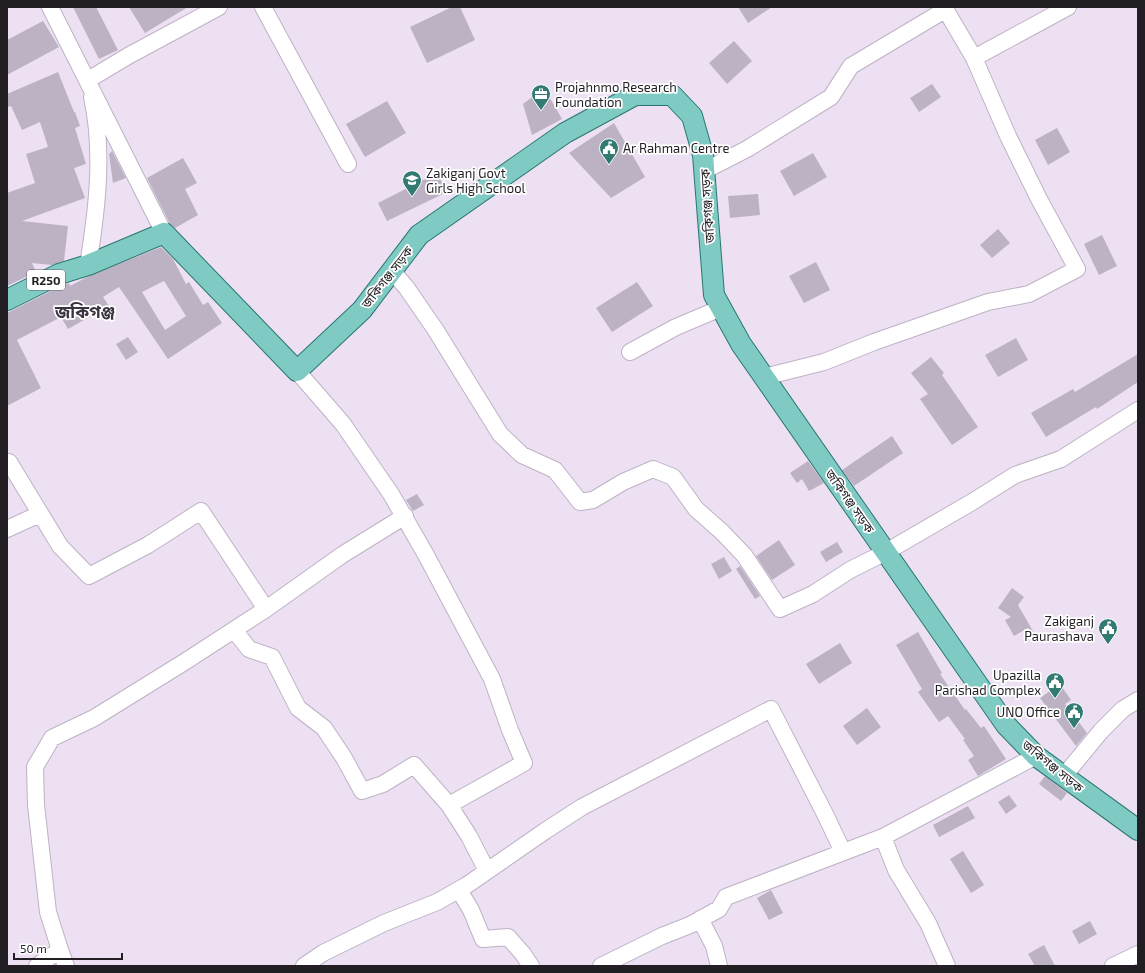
<svg xmlns="http://www.w3.org/2000/svg" width="1145" height="973" font-family="'Exo 2','Noto Sans Bengali',sans-serif">
  <style>
    .building { fill: #bdb2c3; fill-rule: evenodd }
    .lines { fill: none; stroke-linecap: round; stroke-linejoin: round }
    .minor-casing { stroke: #beb2c4; stroke-width: 18 }
    .major-casing { stroke: #287773; stroke-width: 22 }
    .minor { stroke: #fff; stroke-width: 16 }
    .major { stroke: #80cac4; stroke-width: 20 }
    .labels { text-anchor: middle; dominant-baseline: central; stroke-width: 3.5; stroke-linejoin: round; paint-order: stroke }
    .shield { fill: #fff; stroke: #646266; stroke-width: 1 }
    .shield-label { font-size: 12px; font-weight: bold; fill: #221e24 }
    .poi-label { font-size: 13px; fill: #221e24; stroke: #fff; text-anchor: start }
    .street-label { font-size: 13px; fill: #221e24; stroke: #fff }
    .district-label { font-size: 17px; font-weight: bold; fill: #3c3341; stroke: #fff }
  </style>
  <rect width="100%" height="100%" fill="#ece0f2"/>
  <!-- building -->
  <path class="building" d="M 73,7 L 96,7 L 118,50 L 99,59 Z
    M 129,7 L 188,7 L 145,33 Z
    M 452,7 L 460,7 L 475,40 L 427,63 L 410,27 Z
    M 738,7 L 772,7 L 748,23 Z
    M 43,21 L 59,47 L 7,75 L 7,40 Z
    M 734,41 L 752,61 L 727,84 L 709,63 Z
    M 58,72 L 74,112 L 75,112 L 80,126 L 75,128 L 86,164 L 74,168 L 85,198 L 22,221 L 68,226 L 64,261 L 52,265 L 32,263 L 36,272 L 7,286 L 7,193 L 35,183 L 26,154 L 48,147 L 40,122 L 22,130 L 11,106 L 7,107 L 7,94 Z
    M 932,84 L 941,97 L 919,112 L 910,98 Z
    M 544,88 L 562,119 L 532,135 L 523,104 Z
    M 387,101 L 406,133 L 365,157 L 346,124 Z
    M 614,123 L 645,177 L 611,198 L 569,153 Z
    M 1057,128 L 1070,152 L 1048,165 L 1035,140 Z
    M 112,151 L 126,178 L 113,183 L 109,154 Z
    M 813,153 L 827,177 L 794,196 L 780,171 Z
    M 183,158 L 197,183 L 185,189 L 198,215 L 175,228 L 170,224 L 147,178 Z
    M 437,173 L 447,192 L 387,221 L 378,203 Z
    M 758,194 L 760,215 L 730,218 L 728,196 Z
    M 998,229 L 1010,243 L 992,258 L 980,245 Z
    M 1102,235 L 1117,266 L 1099,275 L 1084,244 Z
    M 161,247 L 173,259 L 186,284 L 189,282 L 203,305 L 208,302 L 222,323 L 168,359 L 119,287 L 103,297 L 109,306 L 68,329 L 61,317 L 17,340 L 41,388 L 7,406 L 7,313 L 63,285 L 69,283 L 70,286 L 87,277 ZM 164,281 L 186,316 L 165,330 L 142,292 Z
    M 816,262 L 830,290 L 804,303 L 789,276 Z
    M 637,282 L 653,306 L 612,332 L 596,308 Z
    M 128,337 L 138,352 L 126,360 L 116,344 Z
    M 1016,338 L 1028,360 L 998,377 L 985,355 Z
    M 1138,354 L 1138,382 L 1097,409 L 1096,407 L 1046,437 L 1031,413 L 1073,389 L 1075,392 Z
    M 931,357 L 944,373 L 942,375 L 978,427 L 952,445 L 920,399 L 928,394 L 911,373 Z
    M 892,436 L 903,453 L 854,486 L 842,470 Z
    M 808,461 L 824,483 L 809,491 L 802,479 L 797,483 L 790,473 Z
    M 417,494 L 424,505 L 413,511 L 406,500 Z
    M 779,540 L 795,565 L 772,580 L 756,556 Z
    M 837,542 L 843,552 L 826,562 L 820,552 Z
    M 724,557 L 732,571 L 719,579 L 711,564 Z
    M 740,566 L 760,596 L 755,599 L 736,569 Z
    M 1012,588 L 1024,597 L 1018,605 L 1034,633 L 1028,628 L 1014,636 L 1005,620 L 1011,617 L 998,608 Z
    M 918,632 L 942,673 L 940,674 L 965,710 L 966,709 L 981,728 L 984,726 L 1006,759 L 978,776 L 968,760 L 974,756 L 963,740 L 965,739 L 948,716 L 939,722 L 918,692 L 922,689 L 896,645 Z
    M 840,643 L 852,663 L 819,684 L 806,664 Z
    M 1060,684 L 1071,700 L 1065,704 L 1087,733 L 1076,746 L 1040,698 Z
    M 867,708 L 881,727 L 857,745 L 843,726 Z
    M 1045,776 L 1067,793 L 1061,801 L 1039,784 Z
    M 1009,795 L 1017,806 L 1006,814 L 998,802 Z
    M 968,806 L 975,818 L 939,837 L 933,825 Z
    M 963,851 L 984,885 L 971,893 L 950,859 Z
    M 771,890 L 783,913 L 769,920 L 757,898 Z
    M 1090,921 L 1097,934 L 1079,944 L 1072,931 Z
    M 1044,945 L 1055,966 L 1035,966 L 1028,954 Z"/>
  <g class="lines">
    <defs>
      <path id="minor" d="M 50,7 L 164,233
        M 263,7 L 348,164
        M 974,58 L 1068,7
        M 88,80 L 128,56 L 219,7
        M 704,171 L 747,149 L 831,97 L 851,66 L 945,10
        M 88,265 C 97,210 104,152 92,97
        M 392,271 L 406,287 L 435,329 L 500,434 L 522,455 L 555,470 L 580,502 L 593,500 L 623,482 L 653,469 L 673,477 L 696,509 L 722,532 L 744,555 L 780,609 L 813,594 L 850,570 L 886,552 L 972,502 L 1015,475 L 1061,459 L 1138,410
        M 630,352 L 676,327 L 721,308
        M 297,371 L 343,424 L 391,494 L 426,555 L 492,679 L 510,730 L 524,763 L 449,805
        M 764,377 L 824,362 L 874,342 L 988,302 L 1029,294 L 1077,269 L 1039,199 L 1008,136 L 974,58 L 944,7
        M 9,462 L 60,546 L 89,576 L 148,545 L 201,511 L 266,609
        M 7,529 L 40,514
        M 234,630 L 249,649 L 272,657 L 298,708 L 324,728 L 344,758 L 362,791 L 383,784 L 414,765 L 449,805 L 469,836 L 487,871
        M 1064,776 L 1101,731 L 1123,709 L 1138,700
        M 883,837 L 896,870 L 928,923 L 947,966
        M 459,890 L 471,910 L 483,939 L 508,937 L 523,954 L 531,966
        M 700,919 L 714,946 L 719,966
        M 60,950 L 48,912 L 36,805 L 35,767 L 52,738 L 94,718 L 186,661 L 266,609 L 342,555 L 405,516
        M 37,966 L 60,950 L 66,966
        M 304,966 L 323,953 L 384,923 L 437,902 L 467,885 L 545,831 L 582,807 L 771,709 L 825,814 L 843,852
        M 601,966 L 662,936 L 690,925 L 719,909 L 726,897 L 883,837 L 1036,756
        M 1113,966 L 1138,954"/>
      <path id="major" d="M 7,300 L 59,274 L 88,265 L 164,233 L 297,371 L 362,310 L 419,235 L 565,133 L 635,95 L 672,95 L 692,116 L 703,155 L 714,295 L 741,344 L 1006,725 L 1036,756 L 1138,830"/>
    </defs>
    <!-- minor casing -->
    <use href="#minor" class="minor-casing"/>
    <!-- major casing -->
    <use href="#major" class="major-casing"/>
    <!-- minor -->
    <use href="#minor" class="minor"/>
    <!-- major -->
    <use href="#major" class="major"/>
  </g>
  <!-- icons -->
  <defs>
    <symbol id="office-pin" viewBox="-11 -11 22 30"><path d="M0 17L-7.5 6A9.5 9.5 0 1 1 7.5 6Z" fill="#327a72" stroke="#fff"/><path d="M-6-3h4V-5.5h4V-3h4V5H-6ZM-1-4.5V-3h2v-1.5ZM-6 0V1H6V0Z" fill="#fff"/></symbol>
    <symbol id="civic-pin" viewBox="-11 -11 22 30"><path d="M0 17L-7.5 6A9.5 9.5 0 1 1 7.5 6Z" fill="#327a72" stroke="#fff"/><path d="M-.6-6.5H3V-4.5H.6V-3L4-1V1h2V6H-6V1h2V-1L-.6-3ZM-1.2 2.5V6h2.4V2.5Z" fill="#fff"/></symbol>
    <symbol id="school-pin" viewBox="-11 -11 22 30"><path d="M0 17L-7.5 6A9.5 9.5 0 1 1 7.5 6Z" fill="#327a72" stroke="#fff"/><path d="M0-5L7-2L0 1L-7-2ZM-4 1L0 2.5L4 1V4Q0 6-4 4Z" fill="#fff"/></symbol>
  </defs>
  <g fill-rule="evenodd">
    <use href="#office-pin" x="530" y="83" width="22" height="30"/>
    <use href="#civic-pin" x="598" y="137" width="22" height="30"/>
    <use href="#school-pin" x="401" y="169" width="22" height="30"/>
    <use href="#civic-pin" x="1097" y="617" width="22" height="30"/>
    <use href="#civic-pin" x="1044" y="671" width="22" height="30"/>
    <use href="#civic-pin" x="1063" y="701" width="22" height="30"/>
  </g>
  <g class="labels">
    <!-- shield labels -->
    <rect class="shield" x="27" y="270" width="38" height="20" rx="3"/>
    <g class="shield-label">
      <text x="46" y="280">R250</text>
    </g>
    <!-- poi labels -->
    <g class="poi-label">
      <text x="555" y="87">Projahnmo Research<tspan x="555" dy="15">Foundation</tspan></text>
      <text x="623" y="148">Ar Rahman Centre</text>
      <text x="426" y="173">Zakiganj Govt<tspan x="426" dy="15">Girls High School</tspan></text>
      <text x="1094" y="621" text-anchor="end">Zakiganj<tspan x="1094" dy="15">Paurashava</tspan></text>
      <text x="1041" y="675" text-anchor="end">Upazilla<tspan x="1041" dy="15">Parishad Complex</tspan></text>
      <text x="1060" y="712" text-anchor="end">UNO Office</text>
    </g>
    <!-- street labels -->
    <g class="street-label">
      <text transform="translate(707 206) rotate(-94)">জকিগঞ্জ সড়ক</text>
      <text transform="translate(387 277) rotate(-52)">জকিগঞ্জ সড়ক</text>
      <text transform="translate(850 501) rotate(55)">জকিগঞ্জ সড়ক</text>
      <text transform="translate(1053 766) rotate(39)">জকিগঞ্জ সড়ক</text>
    </g>
    <!-- district labels -->
    <g class="district-label">
      <text x="85" y="311">জকিগঞ্জ</text>
    </g>
  </g>
  <!-- border -->
  <rect width="1145" height="973" fill="none" stroke="#221e24" stroke-width="16"/>
  <!-- scale -->
  <path d="M14 953v6h108v-6" fill="none" stroke="#221e24" stroke-width="2"/>
  <text x="20" y="953" font-size="12" fill="#221e24" stroke="#ffffff" stroke-width="3" paint-order="stroke">50 m</text>
</svg>
